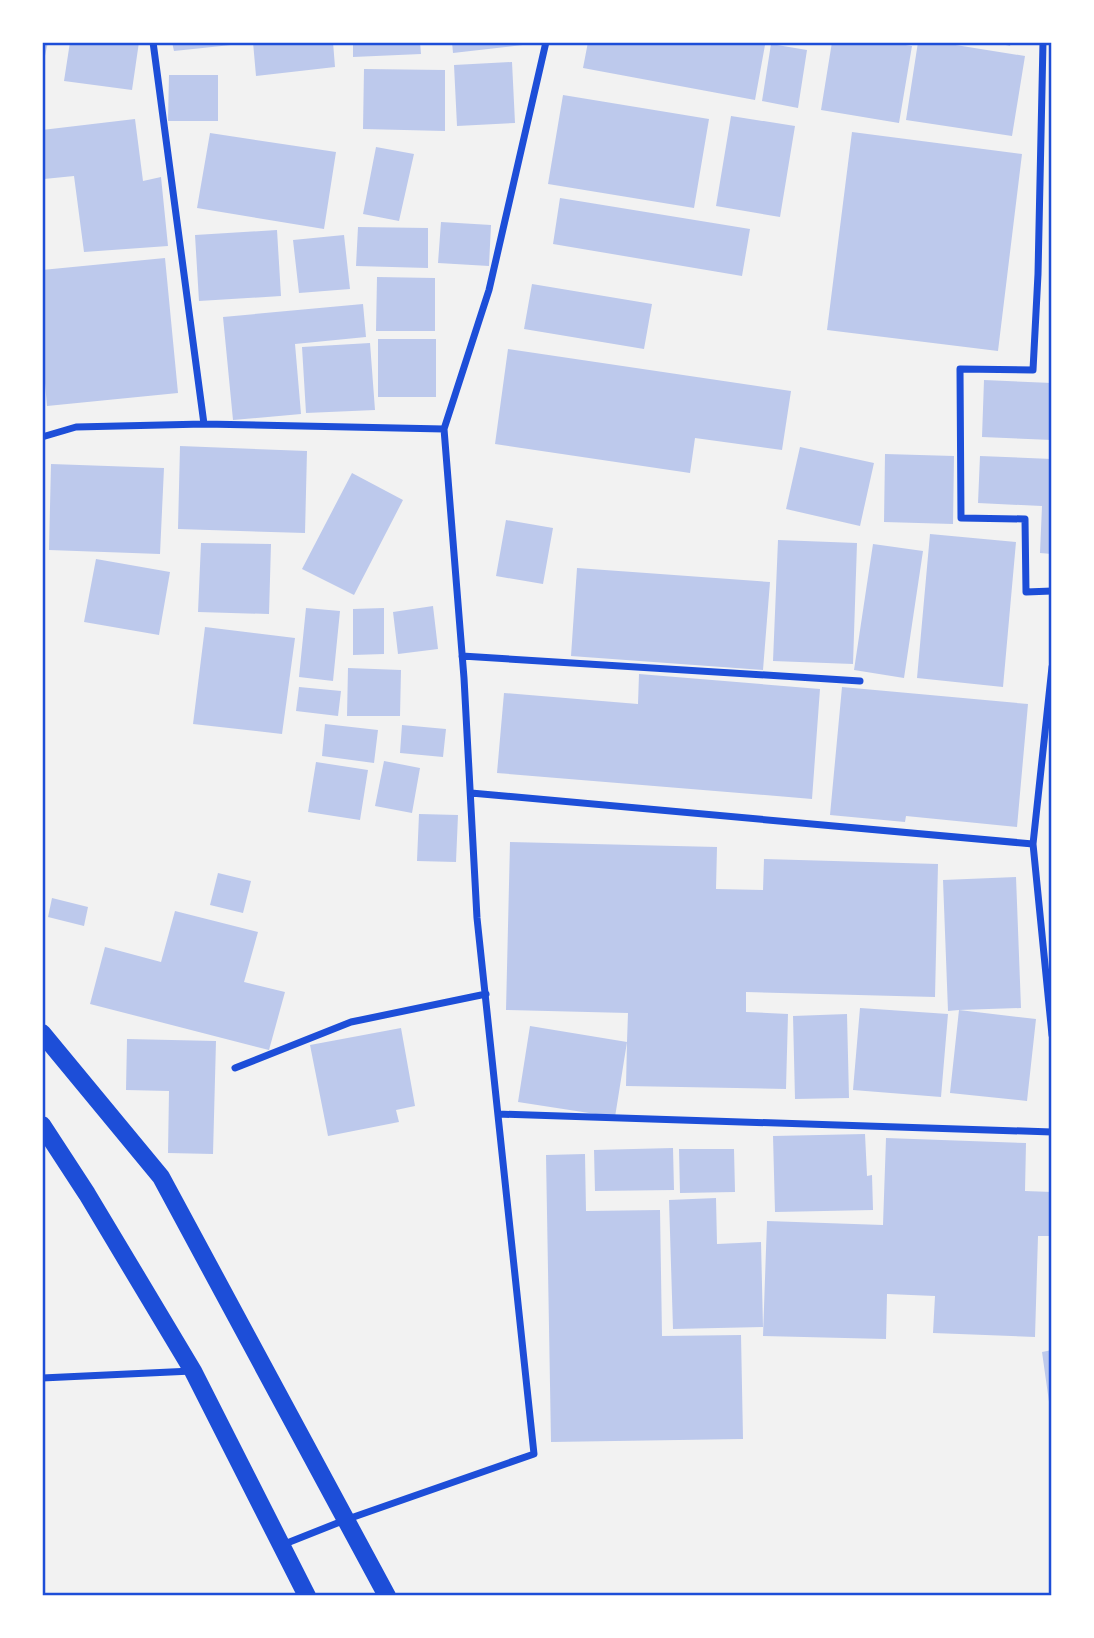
<svg xmlns="http://www.w3.org/2000/svg" width="1094" height="1638" font-family="'Open Sans',sans-serif">
  <style>
    .building { fill: #bdc9ec }
    .lines { fill: none; stroke-linecap: round; stroke-linejoin: round }
    .minor { stroke: #1d4ed8; stroke-width: 7 }
    .primary { stroke: #1d4ed8; stroke-width: 18 }
    .neatline { fill: none; stroke: #1d4ed8; stroke-width: 2.5 }
  </style>
  <rect width="100%" height="100%" fill="#f2f2f2"/>
  <!-- building -->
  <path class="building" d="M 42,42 L 48,42 L 43,65 L 42,65 Z
    M 70,42 L 139,42 L 132,90 L 64,81 Z
    M 172,42 L 230,42 L 231,45 L 174,51 Z
    M 253,42 L 333,42 L 335,67 L 256,76 Z
    M 353,42 L 420,42 L 421,54 L 353,57 Z
    M 452,42 L 531,42 L 531,44 L 453,53 Z
    M 588,42 L 750,42 L 765,45 L 755,100 L 583,68 Z
    M 832,42 L 887,42 L 912,46 L 899,123 L 821,110 Z
    M 918,42 L 937,42 L 1025,56 L 1012,136 L 906,120 Z
    M 992,42 L 1011,42 L 1010,46 Z
    M 771,44 L 807,50 L 798,108 L 762,101 Z
    M 512,62 L 515,123 L 457,126 L 454,65 Z
    M 364,69 L 445,70 L 445,131 L 363,129 Z
    M 169,75 L 218,75 L 218,121 L 168,121 Z
    M 563,95 L 709,119 L 694,208 L 548,184 Z
    M 731,116 L 795,126 L 780,217 L 716,206 Z
    M 135,119 L 143,181 L 161,177 L 168,246 L 84,252 L 74,176 L 44,179 L 42,130 Z
    M 852,132 L 1022,154 L 998,351 L 827,330 Z
    M 210,133 L 336,152 L 324,229 L 197,208 Z
    M 376,147 L 414,154 L 399,221 L 363,214 Z
    M 560,198 L 750,229 L 742,276 L 553,244 Z
    M 441,222 L 491,225 L 489,266 L 438,263 Z
    M 358,227 L 428,228 L 428,268 L 356,266 Z
    M 277,230 L 281,296 L 199,301 L 195,235 Z
    M 344,235 L 350,289 L 299,293 L 293,240 Z
    M 165,258 L 178,393 L 47,406 L 42,349 L 42,270 Z
    M 377,277 L 435,278 L 435,331 L 376,331 Z
    M 532,284 L 652,304 L 644,349 L 524,329 Z
    M 363,304 L 366,337 L 295,344 L 301,414 L 233,420 L 223,317 Z
    M 378,339 L 436,339 L 436,397 L 378,397 Z
    M 370,343 L 375,410 L 306,413 L 302,347 Z
    M 508,349 L 791,391 L 782,450 L 695,438 L 690,473 L 495,444 Z
    M 984,380 L 1052,383 L 1052,440 L 982,437 Z
    M 180,446 L 307,451 L 305,533 L 178,529 Z
    M 800,447 L 874,463 L 860,526 L 786,509 Z
    M 885,454 L 954,456 L 953,524 L 884,522 Z
    M 980,456 L 1052,459 L 1052,554 L 1040,553 L 1042,506 L 978,503 Z
    M 51,464 L 164,468 L 160,554 L 49,550 Z
    M 352,473 L 403,500 L 354,595 L 302,569 Z
    M 506,520 L 553,528 L 543,584 L 496,576 Z
    M 930,534 L 1016,542 L 1003,687 L 917,678 Z
    M 778,540 L 857,543 L 853,664 L 773,661 Z
    M 201,543 L 271,544 L 269,614 L 198,612 Z
    M 873,544 L 923,551 L 904,678 L 854,670 Z
    M 96,559 L 170,572 L 159,635 L 84,622 Z
    M 577,568 L 770,582 L 763,670 L 571,656 Z
    M 433,606 L 438,649 L 398,654 L 393,612 Z
    M 306,608 L 340,611 L 333,681 L 299,677 Z
    M 384,608 L 384,654 L 353,655 L 353,609 Z
    M 205,627 L 295,638 L 282,734 L 193,724 Z
    M 348,668 L 401,670 L 400,716 L 347,716 Z
    M 639,674 L 820,689 L 812,799 L 497,773 L 504,693 L 638,704 Z
    M 299,687 L 341,691 L 338,716 L 296,711 Z
    M 842,687 L 1028,704 L 1017,827 L 906,816 L 905,822 L 830,815 Z
    M 325,724 L 378,730 L 374,763 L 322,756 Z
    M 402,725 L 446,729 L 443,757 L 400,753 Z
    M 384,761 L 420,768 L 412,813 L 375,806 Z
    M 316,762 L 368,770 L 360,820 L 308,812 Z
    M 419,814 L 458,815 L 456,862 L 417,861 Z
    M 510,842 L 717,847 L 716,889 L 763,890 L 764,859 L 938,864 L 935,997 L 746,992 L 746,1012 L 788,1014 L 786,1089 L 626,1086 L 627,1042 L 615,1117 L 518,1102 L 530,1026 L 627,1042 L 628,1013 L 506,1010 Z
    M 218,873 L 251,881 L 243,913 L 210,905 Z
    M 1016,877 L 1021,1008 L 959,1010 L 1036,1019 L 1027,1101 L 950,1093 L 959,1010 L 948,1011 L 943,880 Z
    M 52,898 L 88,907 L 84,926 L 48,917 Z
    M 175,911 L 258,932 L 244,982 L 285,992 L 269,1050 L 90,1004 L 105,947 L 161,962 Z
    M 860,1008 L 948,1014 L 941,1097 L 853,1090 Z
    M 847,1014 L 849,1098 L 795,1099 L 793,1016 Z
    M 401,1028 L 415,1106 L 396,1110 L 399,1122 L 328,1136 L 310,1045 Z
    M 127,1039 L 216,1041 L 213,1154 L 168,1153 L 169,1091 L 126,1090 Z
    M 865,1134 L 867,1176 L 872,1175 L 873,1210 L 775,1212 L 773,1136 Z
    M 886,1138 L 1026,1143 L 1025,1191 L 1052,1192 L 1052,1236 L 1038,1236 L 1035,1337 L 933,1333 L 935,1296 L 887,1294 L 886,1339 L 763,1336 L 767,1221 L 883,1225 Z
    M 673,1148 L 674,1190 L 595,1191 L 594,1150 Z
    M 679,1149 L 734,1149 L 735,1192 L 680,1193 Z
    M 585,1154 L 586,1211 L 660,1210 L 662,1336 L 741,1335 L 743,1439 L 551,1442 L 546,1155 Z
    M 716,1198 L 717,1244 L 761,1242 L 763,1327 L 673,1329 L 669,1200 Z
    M 1052,1350 L 1052,1409 L 1050,1409 L 1042,1352 Z"/>
  <g class="lines">
    <!-- minor -->
    <path class="minor" d="M 153,42 L 204,424
      M 1043,42 L 1038,274 L 1033,370 L 960,369 L 961,518 L 1025,519 L 1026,592 L 1052,591
      M 42,437 L 76,427 L 204,424 L 444,429 L 489,290 L 546,42
      M 462,656 L 860,681
      M 471,793 L 1033,844 L 1052,1035
      M 1033,844 L 1052,667
      M 235,1068 L 351,1022 L 486,994
      M 498,1114 L 1052,1132
      M 42,1378 L 192,1371
      M 282,1545 L 345,1520 L 534,1454 L 477,918 L 464,678 L 444,429"/>
    <!-- primary -->
    <path class="primary" d="M 42,1033 L 161,1177 L 387,1596
      M 42,1125 L 87,1194 L 193,1371 L 307,1596"/>
  </g>
  <!-- border -->
  <rect width="1094" height="1638" fill="none" stroke="#ffffff" stroke-width="88"/>
  <rect x="44" y="44" width="1006" height="1550" class="neatline"/>
</svg>
